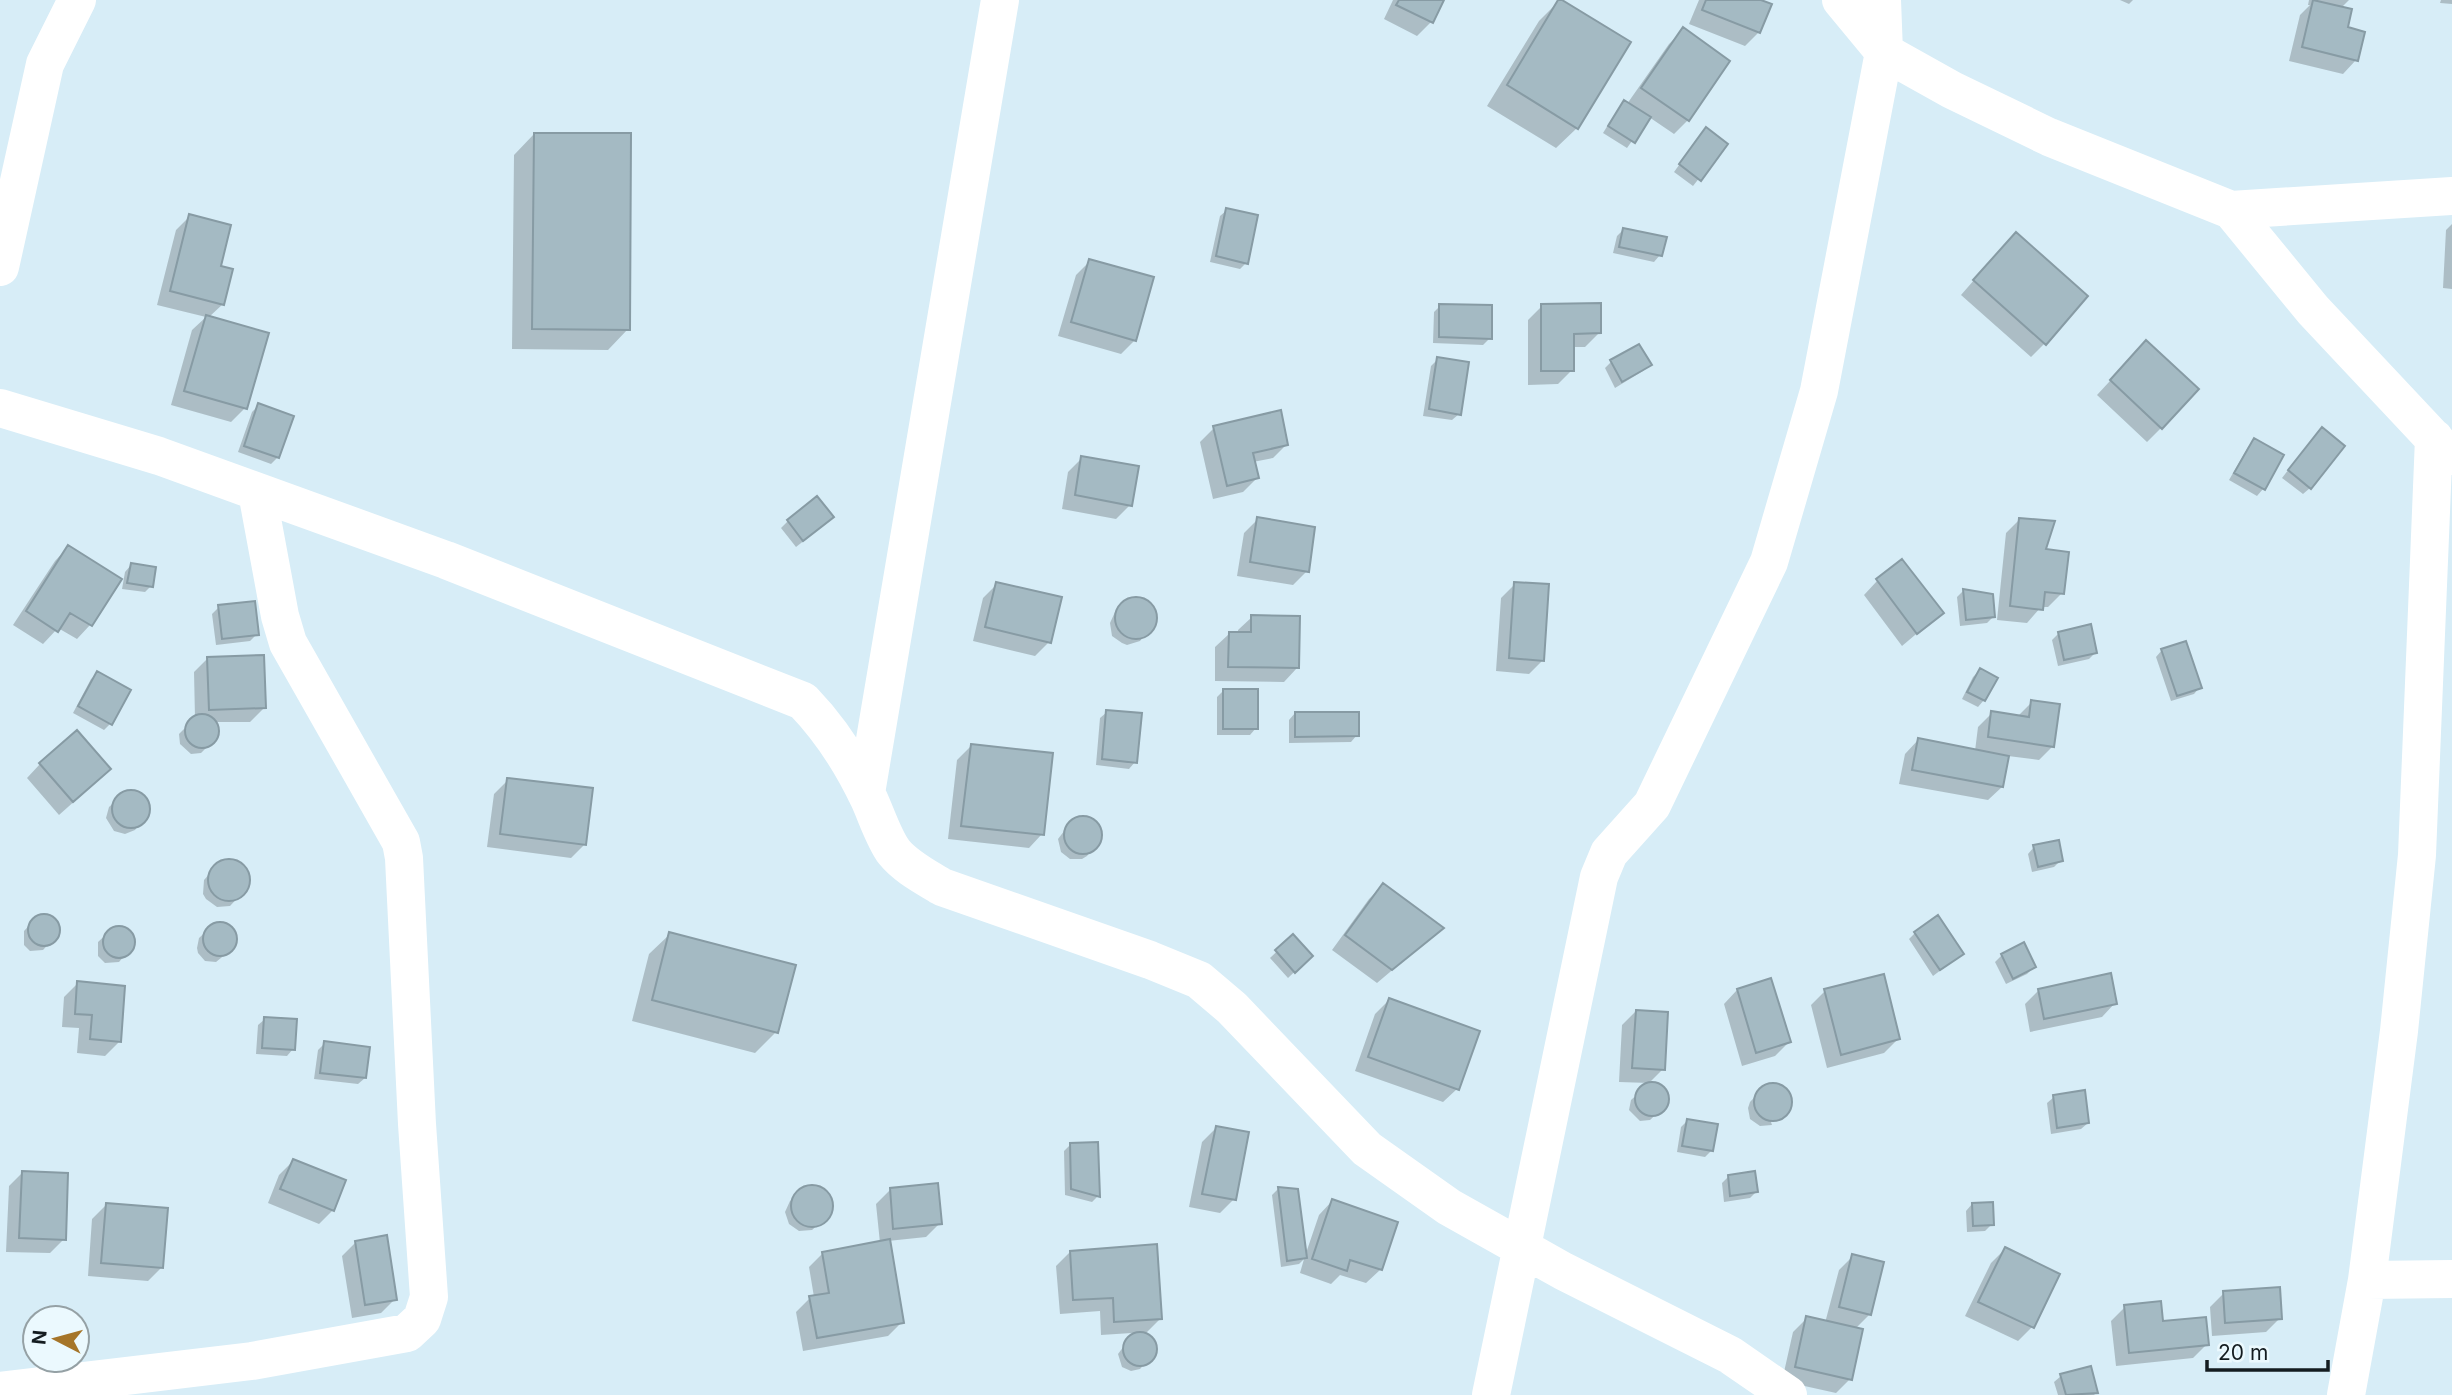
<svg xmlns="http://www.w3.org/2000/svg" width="2452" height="1395" font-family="Inter,sans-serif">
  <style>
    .shadow { fill: #0003 }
    .building { fill: #a4bac3; stroke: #879ba4; stroke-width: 2 }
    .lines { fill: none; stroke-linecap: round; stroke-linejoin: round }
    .minor { stroke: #fff; stroke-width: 38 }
  </style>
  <rect width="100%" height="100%" fill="#d7edf7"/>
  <!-- shadow -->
  <path class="shadow" d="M 1393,0 L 1442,0 L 1431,22 L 1417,36 L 1384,19 Z
    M 1560,0 L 1577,128 L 1556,148 L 1487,106 L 1539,21 Z
    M 1699,0 L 1756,0 L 1759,32 L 1745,46 L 1689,24 Z
    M 2120,0 L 2133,0 L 2129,4 Z
    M 2309,0 L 2349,0 L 2341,8 L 2356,60 L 2343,74 L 2289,61 L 2300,15 L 2310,5 L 2308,5 Z
    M 2441,0 L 2452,0 L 2452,4 L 2440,3 Z
    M 1683,30 L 1688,120 L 1674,134 L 1649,117 L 1627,148 L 1603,133 L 1618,109 L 1624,102 L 1627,104 L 1669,44 Z
    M 534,134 L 628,329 L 608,350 L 512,349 L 514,155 Z
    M 1700,136 L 1726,144 L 1693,186 L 1674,172 Z
    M 1227,210 L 1246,263 L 1240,269 L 1210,262 L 1220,216 Z
    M 190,216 L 219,268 L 223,304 L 209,317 L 245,408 L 231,422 L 171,405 L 192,330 L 206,317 L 157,305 L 176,230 Z
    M 2452,224 L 2452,289 L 2443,288 L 2446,230 Z
    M 1623,230 L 1660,255 L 1654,262 L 1613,253 L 1617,236 Z
    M 2002,248 L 2045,343 L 2031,357 L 1961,295 Z
    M 1090,261 L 1135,340 L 1121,354 L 1058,336 L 1076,275 Z
    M 1440,306 L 1490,338 L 1483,345 L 1433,343 L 1434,312 Z
    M 1542,306 L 1599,333 L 1585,347 L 1572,347 L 1572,370 L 1558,384 L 1528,385 L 1528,320 Z
    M 2133,356 L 2161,428 L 2147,442 L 2097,395 Z
    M 1438,359 L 1459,414 L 1452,420 L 1423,416 L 1431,366 Z
    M 1611,362 L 1650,365 L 1643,371 L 1615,388 L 1605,368 Z
    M 259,405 L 278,457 L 271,464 L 238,452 L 252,412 Z
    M 1214,428 L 1287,444 L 1273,458 L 1253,462 L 1257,478 L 1243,492 L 1213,499 L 1200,442 Z
    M 2315,436 L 2310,488 L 2303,494 L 2282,478 Z
    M 2254,440 L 2282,456 L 2263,489 L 2257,496 L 2229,480 L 2248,447 Z
    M 1082,458 L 1130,505 L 1116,519 L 1062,509 L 1068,472 Z
    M 1258,519 L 1307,571 L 1293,585 L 1237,576 L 1244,533 Z
    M 2020,519 L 2043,550 L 2062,593 L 2048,607 L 2041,607 L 2027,623 L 1997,620 L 2006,533 Z
    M 788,521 L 825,524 L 796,547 L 781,528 Z
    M 68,547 L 119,580 L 90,625 L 77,639 L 58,628 L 43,644 L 13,625 L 55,561 Z
    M 131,565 L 151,586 L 145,592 L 122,589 L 125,572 Z
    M 1877,581 L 1941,613 L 1902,646 L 1864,595 Z
    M 997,584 L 1049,642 L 1035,656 L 973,641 L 983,598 Z
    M 1515,584 L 1543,660 L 1529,674 L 1496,671 L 1501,598 Z
    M 1964,590 L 1993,617 L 1987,623 L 1960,626 L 1957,597 Z
    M 1139,599 L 1145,601 L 1153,610 L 1154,622 L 1140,641 L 1127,645 L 1122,643 L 1112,636 L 1110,623 L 1115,612 L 1122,605 L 1127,601 Z
    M 219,607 L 257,634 L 250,641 L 216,645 L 212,614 Z
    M 1252,617 L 1297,668 L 1284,682 L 1215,681 L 1215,647 L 1229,634 L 1238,634 L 1238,630 Z
    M 2059,633 L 2095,653 L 2089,659 L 2058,666 L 2052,640 Z
    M 2162,650 L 2200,687 L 2194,694 L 2171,701 L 2156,657 Z
    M 208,658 L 264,708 L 250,722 L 215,722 L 216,738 L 201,753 L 191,754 L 180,744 L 179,734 L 195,718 L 194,672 Z
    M 1980,670 L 1984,700 L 1978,707 L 1962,699 L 1973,677 Z
    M 98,673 L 110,724 L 104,730 L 73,713 L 91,679 Z
    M 1223,691 L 1256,728 L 1250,735 L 1217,735 L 1217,697 Z
    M 2032,702 L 2053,746 L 2039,760 L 2008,756 L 2002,787 L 1988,800 L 1899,784 L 1905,754 L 1918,740 L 1975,751 L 1978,727 L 1992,713 L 2018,716 Z
    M 1107,712 L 1135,762 L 1129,769 L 1096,765 L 1100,718 Z
    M 1295,713 L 1357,735 L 1351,742 L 1289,743 L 1289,720 Z
    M 971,746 L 1042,834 L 1029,848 L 948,839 L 957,760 Z
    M 40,764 L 95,783 L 59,815 L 27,778 Z
    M 508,780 L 585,844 L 571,858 L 487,847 L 494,794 Z
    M 126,792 L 138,793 L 146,801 L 148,813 L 135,830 L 125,834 L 114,831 L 106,818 L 109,807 Z
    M 1087,817 L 1097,823 L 1101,838 L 1087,856 L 1082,859 L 1070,859 L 1061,852 L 1058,839 L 1071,822 Z
    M 2034,847 L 2061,860 L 2054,867 L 2032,872 L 2028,854 Z
    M 224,861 L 236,862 L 246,870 L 248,881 L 247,888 L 230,906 L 217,907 L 206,899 L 203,894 L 204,880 L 218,864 Z
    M 1383,885 L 1442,928 L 1377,983 L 1332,950 L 1369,899 Z
    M 43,916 L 52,919 L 57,926 L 57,935 L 43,950 L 30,951 L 24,945 L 24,931 L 34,920 Z
    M 214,924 L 224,924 L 234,933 L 232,949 L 216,962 L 205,961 L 198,953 L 197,948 L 199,938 Z
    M 122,927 L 131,933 L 132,947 L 119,962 L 105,963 L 98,956 L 98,942 L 113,928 Z
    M 1915,933 L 1962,954 L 1933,976 L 1909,939 Z
    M 670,934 L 776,1032 L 755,1053 L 632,1021 L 649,954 Z
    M 1293,936 L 1311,956 L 1288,978 L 1270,958 Z
    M 2002,955 L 2034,967 L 2027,974 L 2006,984 L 1995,962 Z
    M 78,983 L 119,1042 L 105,1056 L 77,1053 L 79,1028 L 62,1027 L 64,997 Z
    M 1737,990 L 1789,1042 L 1775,1056 L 1742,1066 L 1724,1004 Z
    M 2039,990 L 2115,1003 L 2102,1017 L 2030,1032 L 2025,1004 Z
    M 1825,991 L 1898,1039 L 1884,1053 L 1827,1068 L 1811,1005 Z
    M 1389,1000 L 1457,1089 L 1443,1102 L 1355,1071 L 1375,1014 Z
    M 1636,1011 L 1663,1069 L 1649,1083 L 1619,1082 L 1622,1025 Z
    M 265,1019 L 293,1049 L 287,1056 L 256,1054 L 258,1025 Z
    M 325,1043 L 365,1078 L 358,1084 L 314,1079 L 318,1050 Z
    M 1649,1084 L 1658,1085 L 1666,1096 L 1665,1106 L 1650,1120 L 1640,1121 L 1629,1110 L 1631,1100 Z
    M 1780,1086 L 1788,1094 L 1790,1105 L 1782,1117 L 1771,1122 L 1772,1125 L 1760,1126 L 1750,1119 L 1748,1108 L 1750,1102 L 1764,1087 Z
    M 2054,1097 L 2088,1123 L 2081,1129 L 2051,1134 L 2047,1103 Z
    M 1688,1120 L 1712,1150 L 1705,1157 L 1677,1152 L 1681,1127 Z
    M 1216,1128 L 1234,1199 L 1220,1213 L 1189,1207 L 1202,1142 Z
    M 1070,1145 L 1098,1196 L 1092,1202 L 1065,1195 L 1064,1151 Z
    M 293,1161 L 333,1210 L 319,1224 L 268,1203 L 279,1175 Z
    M 23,1172 L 64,1239 L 50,1253 L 6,1252 L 9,1186 Z
    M 1728,1177 L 1756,1192 L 1750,1198 L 1724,1202 L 1722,1183 Z
    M 808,1187 L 820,1188 L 829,1197 L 831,1202 L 829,1215 L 812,1230 L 799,1231 L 789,1224 L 785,1212 L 790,1201 Z
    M 1278,1189 L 1297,1191 L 1305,1256 L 1319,1215 L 1332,1201 L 1396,1223 L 1380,1270 L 1366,1283 L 1340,1275 L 1331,1284 L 1300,1273 L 1304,1259 L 1299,1264 L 1281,1267 L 1272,1195 Z
    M 890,1190 L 940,1223 L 926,1237 L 888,1241 L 902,1322 L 888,1336 L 803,1351 L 796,1312 L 810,1298 L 814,1297 L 809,1267 L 823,1253 L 880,1243 L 876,1204 Z
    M 1972,1204 L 1992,1224 L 1985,1231 L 1967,1232 L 1966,1211 Z
    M 106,1205 L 162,1267 L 148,1281 L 88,1276 L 92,1219 Z
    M 356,1242 L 395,1299 L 381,1313 L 352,1318 L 342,1256 Z
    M 2005,1249 L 2057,1275 L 2032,1327 L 2018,1341 L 1965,1316 L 1991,1263 Z
    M 1070,1252 L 1161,1318 L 1147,1332 L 1101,1335 L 1100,1311 L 1060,1314 L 1056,1266 Z
    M 1853,1256 L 1870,1314 L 1855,1329 L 1850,1379 L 1836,1393 L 1782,1381 L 1793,1332 L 1807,1318 L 1825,1323 L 1839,1270 Z
    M 2224,1293 L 2280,1318 L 2266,1332 L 2212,1336 L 2210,1307 Z
    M 2125,1307 L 2161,1323 L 2207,1344 L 2193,1358 L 2116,1366 L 2111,1321 Z
    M 1139,1334 L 1152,1340 L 1154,1354 L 1140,1369 L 1131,1371 L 1122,1367 L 1118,1354 L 1130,1338 Z
    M 2061,1376 L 2096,1393 L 2094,1395 L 2058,1395 L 2054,1382 Z"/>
  <!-- building -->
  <path class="building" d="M 1399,0 L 1444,0 L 1433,23 L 1396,5 Z
    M 1558,0 L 1562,0 L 1631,42 L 1578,129 L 1507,85 Z
    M 1706,0 L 1761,0 L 1772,4 L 1760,33 L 1702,10 Z
    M 2313,0 L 2352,9 L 2348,27 L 2365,32 L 2358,61 L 2302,47 Z
    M 1683,27 L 1730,61 L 1689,121 L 1641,88 Z
    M 1624,100 L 1651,117 L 1635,143 L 1608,126 Z
    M 1706,127 L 1728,144 L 1701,181 L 1679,164 Z
    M 534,133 L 631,133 L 630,330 L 532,329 Z
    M 1226,208 L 1258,215 L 1248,264 L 1216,256 Z
    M 189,214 L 231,225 L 221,266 L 233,269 L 224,305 L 170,291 Z
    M 1623,228 L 1667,237 L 1662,256 L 1619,247 Z
    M 2016,232 L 2088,296 L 2046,345 L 1973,280 Z
    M 1089,259 L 1154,277 L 1136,341 L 1071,322 Z
    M 1601,303 L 1601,333 L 1574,334 L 1574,371 L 1541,371 L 1541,304 Z
    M 1439,304 L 1492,305 L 1492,339 L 1439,337 Z
    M 206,315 L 269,333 L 247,409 L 184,391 Z
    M 2146,340 L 2199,389 L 2162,429 L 2110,380 Z
    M 1639,344 L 1652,365 L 1622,382 L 1610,360 Z
    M 1437,357 L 1469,362 L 1461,415 L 1429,409 Z
    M 258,403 L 294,416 L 279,458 L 244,446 Z
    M 1281,410 L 1288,445 L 1253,453 L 1259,478 L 1227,486 L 1213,426 Z
    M 2322,427 L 2345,446 L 2311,489 L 2288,470 Z
    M 2254,438 L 2284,455 L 2265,490 L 2234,473 Z
    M 1081,456 L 1139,466 L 1132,506 L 1075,495 Z
    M 817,496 L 834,517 L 803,541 L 787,520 Z
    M 1257,517 L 1315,527 L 1309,572 L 1250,562 Z
    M 2019,518 L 2055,521 L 2046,549 L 2069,552 L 2064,594 L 2045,592 L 2043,610 L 2010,606 Z
    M 68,545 L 122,579 L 92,626 L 70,613 L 58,632 L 26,611 Z
    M 1902,559 L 1944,613 L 1917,634 L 1876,579 Z
    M 131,563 L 156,567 L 153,587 L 127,583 Z
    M 996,582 L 1062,597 L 1051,643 L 985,627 Z
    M 1514,582 L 1549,584 L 1544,661 L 1509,658 Z
    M 1963,589 L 1993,594 L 1995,617 L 1966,620 Z
    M1115 618a21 21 0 1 1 42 0a21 21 0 1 1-42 0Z
    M 255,601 L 259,635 L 222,639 L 218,605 Z
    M 1251,615 L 1300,616 L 1299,668 L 1228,667 L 1229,632 L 1251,632 Z
    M 2091,624 L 2097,653 L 2064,660 L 2058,632 Z
    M 2186,641 L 2202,688 L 2177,696 L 2161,649 Z
    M 264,655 L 266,708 L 209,710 L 207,657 Z
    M 1980,668 L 1998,678 L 1985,701 L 1967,692 Z
    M 97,671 L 131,690 L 112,725 L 78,706 Z
    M 1223,689 L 1258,689 L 1258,729 L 1223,729 Z
    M 2031,700 L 2060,704 L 2054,747 L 1988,737 L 1991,711 L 2029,717 Z
    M 1106,710 L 1142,713 L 1137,763 L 1102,759 Z
    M 1295,712 L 1359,712 L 1359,736 L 1295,737 Z
    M185 731a17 17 0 1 1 34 0a17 17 0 1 1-34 0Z
    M 77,730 L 111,769 L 73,802 L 39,763 Z
    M 1918,738 L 2009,756 L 2003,787 L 1912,770 Z
    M 971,744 L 1053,753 L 1044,835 L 961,826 Z
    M 507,778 L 593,788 L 586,845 L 500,834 Z
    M112 809a19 19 0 1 1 38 0a19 19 0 1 1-38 0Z
    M1064 835a19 19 0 1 1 38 0a19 19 0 1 1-38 0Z
    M 2059,840 L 2063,861 L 2038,867 L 2033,845 Z
    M208 880a21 21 0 1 1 42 0a21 21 0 1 1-42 0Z
    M 1383,883 L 1444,928 L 1392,970 L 1345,935 Z
    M28 930a16 16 0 1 1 32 0a16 16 0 1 1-32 0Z
    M 1938,915 L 1964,954 L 1940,970 L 1914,932 Z
    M203 939a17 17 0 1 1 34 0a17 17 0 1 1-34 0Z
    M103 942a16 16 0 1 1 32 0a16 16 0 1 1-32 0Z
    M 669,932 L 796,965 L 778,1033 L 652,1000 Z
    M 1293,934 L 1313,956 L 1295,973 L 1275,950 Z
    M 2024,942 L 2036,967 L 2013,979 L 2001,954 Z
    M 2111,973 L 2117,1004 L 2044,1019 L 2038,989 Z
    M 1884,974 L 1900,1039 L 1841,1055 L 1824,989 Z
    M 1771,978 L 1791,1042 L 1756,1053 L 1737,989 Z
    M 77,981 L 125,986 L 121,1042 L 90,1039 L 92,1015 L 75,1014 Z
    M 1389,998 L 1480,1031 L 1459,1090 L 1368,1057 Z
    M 1636,1010 L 1668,1012 L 1665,1070 L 1632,1068 Z
    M 264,1017 L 297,1019 L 295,1050 L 262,1048 Z
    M 324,1041 L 370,1047 L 366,1078 L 320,1073 Z
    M1635 1099a17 17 0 1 1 34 0a17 17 0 1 1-34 0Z
    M1754 1102a19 19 0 1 1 38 0a19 19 0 1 1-38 0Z
    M 2085,1090 L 2089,1123 L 2057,1128 L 2053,1095 Z
    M 1687,1119 L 1718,1124 L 1713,1151 L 1682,1146 Z
    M 1216,1126 L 1249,1132 L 1236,1200 L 1202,1194 Z
    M 1098,1142 L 1100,1197 L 1071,1189 L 1070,1143 Z
    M 293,1159 L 346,1180 L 334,1211 L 280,1189 Z
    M 22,1171 L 68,1173 L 66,1240 L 19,1238 Z
    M 1755,1171 L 1758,1192 L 1730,1196 L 1728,1175 Z
    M 938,1183 L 942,1224 L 893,1229 L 890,1188 Z
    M791 1206a21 21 0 1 1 42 0a21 21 0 1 1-42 0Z
    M 1278,1187 L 1298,1189 L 1307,1258 L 1287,1261 Z
    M 1332,1199 L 1398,1222 L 1382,1270 L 1350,1260 L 1347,1271 L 1312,1259 Z
    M 1993,1202 L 1994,1225 L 1973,1226 L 1972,1203 Z
    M 106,1203 L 168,1208 L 163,1268 L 101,1263 Z
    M 387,1235 L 397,1300 L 365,1305 L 355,1241 Z
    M 890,1239 L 904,1323 L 817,1338 L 809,1296 L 829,1293 L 822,1252 Z
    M 1157,1244 L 1162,1319 L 1114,1322 L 1113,1298 L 1073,1300 L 1070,1251 Z
    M 2005,1247 L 2060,1274 L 2034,1328 L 1978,1302 Z
    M 1852,1254 L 1884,1262 L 1871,1315 L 1839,1307 Z
    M 2280,1287 L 2282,1319 L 2225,1323 L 2223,1291 Z
    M 2161,1301 L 2163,1321 L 2206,1317 L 2209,1345 L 2129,1353 L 2124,1305 Z
    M 1806,1316 L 1863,1329 L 1852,1380 L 1795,1367 Z
    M1123 1349a17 17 0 1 1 34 0a17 17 0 1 1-34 0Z
    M 2091,1366 L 2098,1393 L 2066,1395 L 2060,1374 Z"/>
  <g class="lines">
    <!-- minor -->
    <path class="minor" d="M 1841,0 L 1884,52 L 1952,90 L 2049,137 L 2231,210 L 2313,310 L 2450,456
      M 2231,210 L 2452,196
      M 0,267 L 45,64 L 77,0
      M 0,408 L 159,456 L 446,560 L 803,701 C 830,729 852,763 869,799 C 876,814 884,839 894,852 C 906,867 926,877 942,887 L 1150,960 L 1199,980 L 1232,1008 L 1367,1149 L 1449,1207 L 1563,1271 L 1730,1355 L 1788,1395
      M 866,793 L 1000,0
      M 2367,1280 L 2452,1279
      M 0,1391 L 252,1361 L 407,1333 L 422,1319 L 429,1297 L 417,1124 L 404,858 L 401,842 L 288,643 L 280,616 L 257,492
      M 1491,1395 L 1599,877 L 1609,853 L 1652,805 L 1769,562 L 1819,391 L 1884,52 L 1882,0
      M 2346,1395 L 2367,1280 L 2399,1031 L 2417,855 L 2434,438"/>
  </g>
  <!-- north arrow -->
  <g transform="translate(56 1339) rotate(276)"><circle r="33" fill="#ebf9fe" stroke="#95a1a5" stroke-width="2"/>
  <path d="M0-5L12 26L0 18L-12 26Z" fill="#a57529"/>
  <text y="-10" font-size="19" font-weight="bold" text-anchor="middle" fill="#141c20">N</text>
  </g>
  <!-- scale -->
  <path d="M2207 1360v10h121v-10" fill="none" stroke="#141c20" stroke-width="3.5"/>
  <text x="2218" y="1360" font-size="21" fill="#141c20" stroke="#ebf9fe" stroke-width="5" paint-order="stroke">20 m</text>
</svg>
